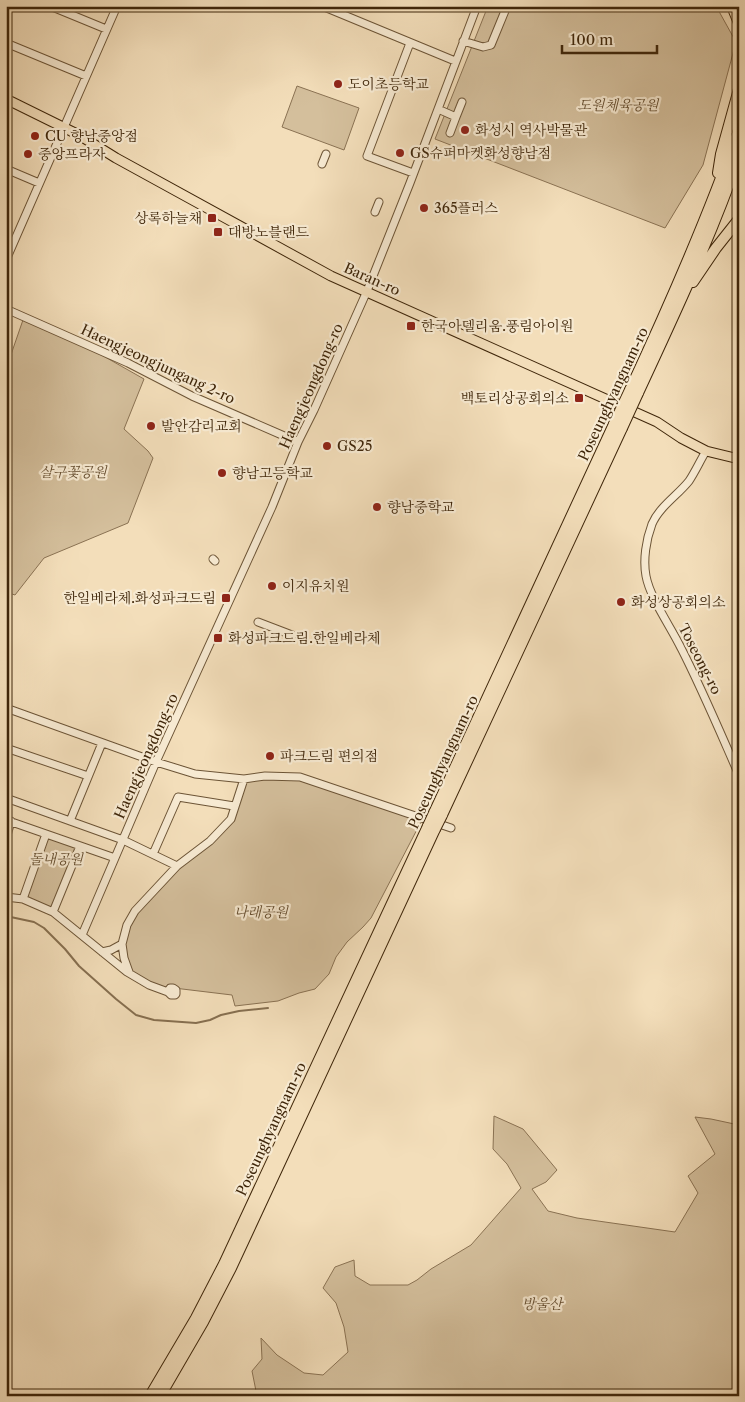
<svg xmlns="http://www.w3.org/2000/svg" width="745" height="1402" font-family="'Libre Caslon Text','Noto Serif KR',serif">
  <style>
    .green { fill: #d4bf9c; stroke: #8a7253 }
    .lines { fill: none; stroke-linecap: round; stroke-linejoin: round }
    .stream { stroke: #866f50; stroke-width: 2 }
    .minor-casing { stroke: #6c5436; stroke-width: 9 }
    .major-casing { stroke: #3f260a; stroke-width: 11 }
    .highway-casing { stroke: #3f260a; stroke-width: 12 }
    .minor { stroke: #f7ead2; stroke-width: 7 }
    .major { stroke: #f3deba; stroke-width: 9 }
    .highway { stroke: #f3deba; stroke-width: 10 }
    .highway-bridge-casing { stroke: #3f260a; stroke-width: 12; stroke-linecap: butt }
    .highway-bridge { stroke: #f3deba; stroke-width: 10 }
    .poi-dot { fill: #8f2418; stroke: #f7ead2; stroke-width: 2 }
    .labels { text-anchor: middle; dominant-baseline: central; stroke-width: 4.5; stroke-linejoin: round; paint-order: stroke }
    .poi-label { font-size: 14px; fill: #3f260a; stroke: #f7ead2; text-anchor: start }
    .park-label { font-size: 14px; font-style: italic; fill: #644c2e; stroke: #f7ead2 }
    .street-label { font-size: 14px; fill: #3f260a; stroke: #f7ead2 }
  </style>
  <rect width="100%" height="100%" fill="#f3deba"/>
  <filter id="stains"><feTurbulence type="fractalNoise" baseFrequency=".004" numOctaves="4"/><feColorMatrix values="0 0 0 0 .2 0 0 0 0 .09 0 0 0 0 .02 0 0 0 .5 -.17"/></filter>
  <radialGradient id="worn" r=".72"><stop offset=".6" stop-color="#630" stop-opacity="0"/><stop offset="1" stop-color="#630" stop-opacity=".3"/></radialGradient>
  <!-- green -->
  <path class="green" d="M 488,6 L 716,6 L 736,42 L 703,165 L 665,228 L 435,139 Z
    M 297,86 L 359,108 L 344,150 L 282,127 Z
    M 24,317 L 68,336 L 144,379 L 124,429 L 148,451 L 153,458 L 128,523 L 44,558 L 15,595 L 6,592 L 6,369 Z
    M 300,777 L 423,818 L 371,918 L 363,927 L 347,942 L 336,957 L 329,974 L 315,989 L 299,993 L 278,1001 L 235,1006 L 232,995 L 149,985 L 130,974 L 124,958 L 127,925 L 135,911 L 231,819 L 244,779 Z
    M 46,834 L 80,846 L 53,912 L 23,899 Z
    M 494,1116 L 523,1129 L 557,1170 L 546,1182 L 532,1189 L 548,1211 L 577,1218 L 675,1232 L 698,1193 L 688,1176 L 715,1154 L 695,1117 L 711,1119 L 739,1125 L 739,1389 L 732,1396 L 257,1396 L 252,1371 L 262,1359 L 261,1338 L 277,1355 L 304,1373 L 323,1375 L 348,1352 L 344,1327 L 336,1303 L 323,1288 L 335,1267 L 354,1260 L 355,1276 L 370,1285 L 408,1285 L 417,1280 L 431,1269 L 471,1245 L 521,1188 L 507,1164 L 493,1149 Z"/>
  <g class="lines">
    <!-- stream -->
    <path class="stream" d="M 6,916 L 34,922 L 44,928 L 65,949 L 79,966 L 116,999 L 136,1015 L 154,1020 L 196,1023 L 210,1020 L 221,1015 L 239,1011 L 268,1008"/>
    <defs>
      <path id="minor" d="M 50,6 L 106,29
        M 322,6 L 455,61
        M 441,6 L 444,7
        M 463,41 L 483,47 L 491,45 L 507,6
        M 6,43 L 86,76
        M 410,43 L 367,156 L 413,173
        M 438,109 L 456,117 L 462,102
        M 450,133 L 456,117
        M 322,164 L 326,154
        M 6,169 L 39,183
        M 375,212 L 379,202
        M 6,260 L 117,6
        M 6,309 L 128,363 L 192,396 L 298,442
        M 706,451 C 700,461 695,472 689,481 C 678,495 659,507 652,524 C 646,540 643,560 646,576 C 650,598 671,627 681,648 C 702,689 720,732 739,775
        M 213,559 L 215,561
        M 258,622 L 292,635
        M 6,708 L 156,762 L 195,774 L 244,779 L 265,776 L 300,777 L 451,828
        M 6,748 L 88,776
        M 6,798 L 123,840 L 177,866
        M 6,820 L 115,858
        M 70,821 L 102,743
        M 6,839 L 11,821
        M 153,854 L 178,797 L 234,806
        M 6,897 L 23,899 L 53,912 L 127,972 L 149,985 L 168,992 L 171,995 L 175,995 L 176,994 L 176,990 L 173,988 L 170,988 L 168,992
        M 23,899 L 46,834
        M 53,912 L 80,846
        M 82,935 L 156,762 L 272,507 L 298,442 L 314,410 L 367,291 L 410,183 L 477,6
        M 122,944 L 124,958 L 129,972
        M 102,952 L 111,950 L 122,944 L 127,925 L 135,911 L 177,866 L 210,841 L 231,819 L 244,779"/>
      <path id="major" d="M 6,99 L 79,135 L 116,158 L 331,276 L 657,422 L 681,438 L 706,451 L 739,459"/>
      <path id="highway" d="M 732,6 L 739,23
        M 718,173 L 721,154 L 739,89
        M 693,282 L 716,248 L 739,219
        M 630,390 C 670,304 708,218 739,129
        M 638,393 C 674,315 711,237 739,156
        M 434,813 L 614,424
        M 442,815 L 622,428
        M 150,1396 L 196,1318 L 224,1264 L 428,826
        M 160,1396 L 203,1322 L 231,1268 L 435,829"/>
    </defs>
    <!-- minor casing -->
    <use href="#minor" class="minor-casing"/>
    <!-- major casing -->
    <use href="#major" class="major-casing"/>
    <!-- highway casing -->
    <use href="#highway" class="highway-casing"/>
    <!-- minor -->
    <use href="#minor" class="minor"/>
    <!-- major -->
    <use href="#major" class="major"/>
    <!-- highway -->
    <use href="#highway" class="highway"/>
    <defs>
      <path id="highway-bridge" d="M 614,424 L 630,390
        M 622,428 L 638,393
        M 428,826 L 434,813
        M 435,829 L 442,815"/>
    </defs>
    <!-- highway-bridge casing -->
    <use href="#highway-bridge" class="highway-bridge-casing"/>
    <!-- highway-bridge -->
    <use href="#highway-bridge" class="highway-bridge"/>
  </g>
  <!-- markers -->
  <g class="poi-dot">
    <circle cx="338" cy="84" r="5"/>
    <circle cx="465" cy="130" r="5"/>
    <circle cx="35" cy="136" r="5"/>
    <circle cx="400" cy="153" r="5"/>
    <circle cx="28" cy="154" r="5"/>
    <circle cx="424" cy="208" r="5"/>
    <rect x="207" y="213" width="10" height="10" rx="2.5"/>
    <rect x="213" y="227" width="10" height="10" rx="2.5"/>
    <rect x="406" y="321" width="10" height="10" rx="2.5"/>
    <rect x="574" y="393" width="10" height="10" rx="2.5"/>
    <circle cx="151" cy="426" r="5"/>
    <circle cx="327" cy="446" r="5"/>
    <circle cx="222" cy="473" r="5"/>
    <circle cx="377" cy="507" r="5"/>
    <circle cx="272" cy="586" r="5"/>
    <rect x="221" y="593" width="10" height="10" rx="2.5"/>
    <circle cx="621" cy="602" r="5"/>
    <rect x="213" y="633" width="10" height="10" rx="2.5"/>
    <circle cx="270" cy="756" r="5"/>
  </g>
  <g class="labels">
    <!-- poi labels -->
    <g class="poi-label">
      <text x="348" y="84">도이초등학교</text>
      <text x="475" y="130">화성시 역사박물관</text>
      <text x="45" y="136">CU 향남중앙점</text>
      <text x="410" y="153">GS슈퍼마켓화성향남점</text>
      <text x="38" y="154">중앙프라자</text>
      <text x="434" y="208">365플러스</text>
      <text x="202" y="218" text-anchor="end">상록하늘채</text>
      <text x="228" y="232">대방노블랜드</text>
      <text x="421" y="326">한국아델리움.풍림아이원</text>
      <text x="569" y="398" text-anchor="end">백토리상공회의소</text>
      <text x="161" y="426">발안감리교회</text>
      <text x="337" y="446">GS25</text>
      <text x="232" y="473">향남고등학교</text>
      <text x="387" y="507">향남중학교</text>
      <text x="282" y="586">이지유치원</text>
      <text x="216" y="598" text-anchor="end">한일베라체.화성파크드림</text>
      <text x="631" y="602">화성상공회의소</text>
      <text x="228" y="638">화성파크드림.한일베라체</text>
      <text x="280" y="756">파크드림 편의점</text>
    </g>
    <!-- park labels -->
    <g class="park-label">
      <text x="618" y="105">도원체육공원</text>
      <text x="73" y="472">살구꽃공원</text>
      <text x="56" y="859">돌내공원</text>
      <text x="261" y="912">나래공원</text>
      <text x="542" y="1304">방울산</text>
    </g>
    <!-- street labels -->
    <g class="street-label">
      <text transform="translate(372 279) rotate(24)">Baran-ro</text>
      <text transform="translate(158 364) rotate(25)">Haengjeongjungang 2-ro</text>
      <text transform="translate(311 386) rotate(-66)">Haengjeongdong-ro</text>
      <text transform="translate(613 394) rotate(-65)">Poseunghyangnam-ro</text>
      <text transform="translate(700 659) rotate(63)">Toseong-ro</text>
      <text transform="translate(146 756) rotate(-66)">Haengjeongdong-ro</text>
      <text transform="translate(443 762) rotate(-65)">Poseunghyangnam-ro</text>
      <text transform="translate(271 1129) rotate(-65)">Poseunghyangnam-ro</text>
    </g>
  </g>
  <!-- margin -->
  <rect width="745" height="1402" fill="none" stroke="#f3deba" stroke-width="25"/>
  <rect x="8" y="8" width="730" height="1387" fill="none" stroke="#3f260a" stroke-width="2.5"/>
  <rect x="12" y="12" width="720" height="1377" fill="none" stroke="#3f260a"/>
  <!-- scale -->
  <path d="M562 45v8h95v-8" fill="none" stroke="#3f260a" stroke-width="2.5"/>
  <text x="570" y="45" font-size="15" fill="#3f260a" stroke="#f7ead2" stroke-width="4" paint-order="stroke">100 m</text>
  <rect width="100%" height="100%" filter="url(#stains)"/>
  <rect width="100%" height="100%" fill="url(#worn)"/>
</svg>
